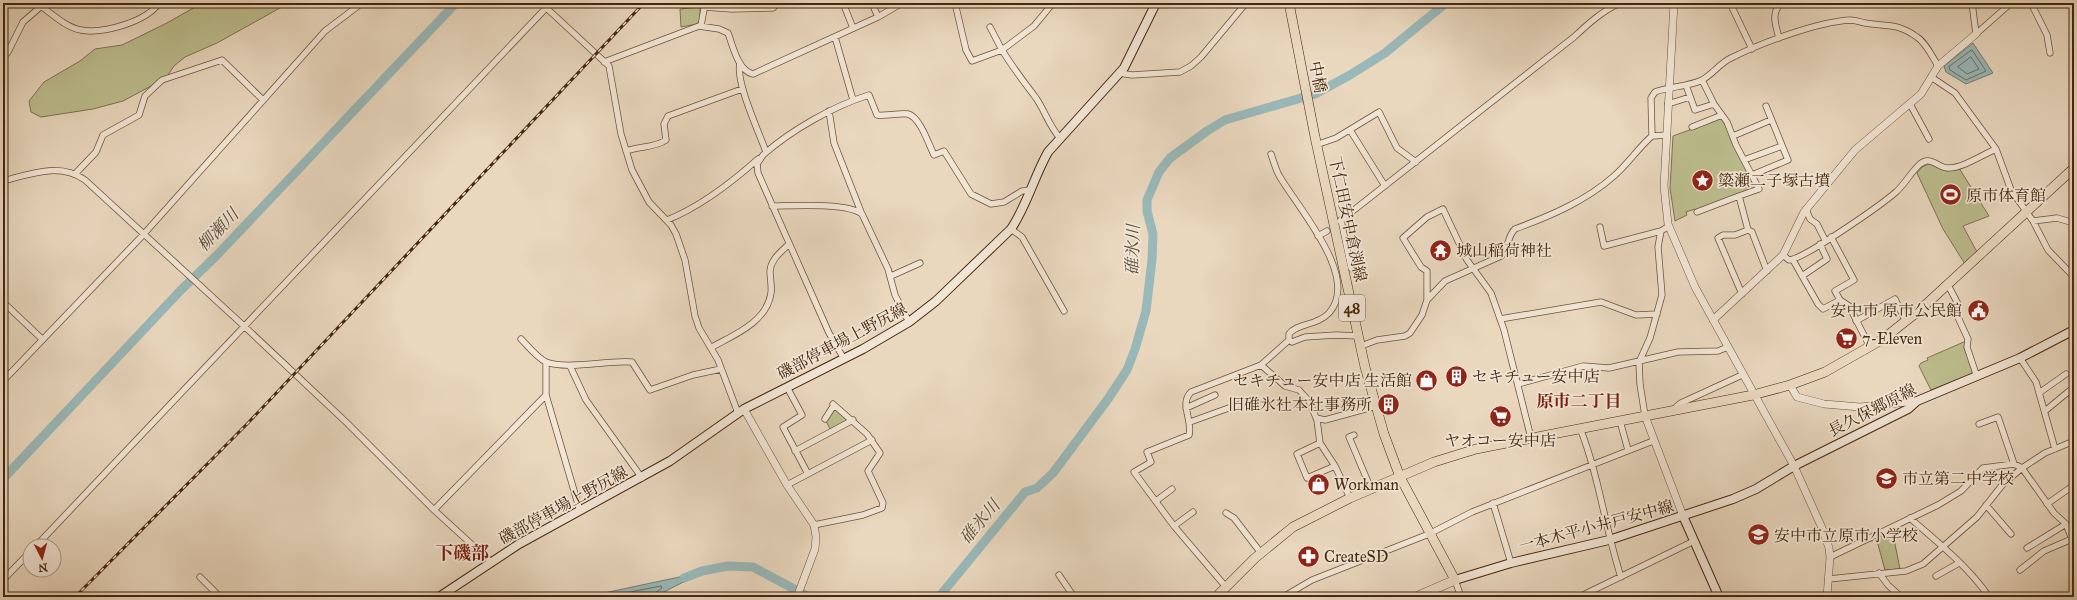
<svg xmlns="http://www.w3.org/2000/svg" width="2077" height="600" font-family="'IM FELL Great Primer','Noto Serif JP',serif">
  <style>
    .green { fill: #bcbd8e; stroke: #80724e }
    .water { fill: #99b8b9; stroke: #777e74 }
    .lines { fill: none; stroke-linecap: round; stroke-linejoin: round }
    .shore { stroke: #6f6f63; stroke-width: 1 }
    .river { stroke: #99b8b9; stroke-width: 9 }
    .minor-casing { stroke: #6e5239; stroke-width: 7 }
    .tertiary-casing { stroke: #6e5239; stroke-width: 8 }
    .secondary-casing { stroke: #45260d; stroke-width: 10 }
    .primary-casing { stroke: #45260d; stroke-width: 10 }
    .trunk-casing { stroke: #45260d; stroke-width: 10 }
    .minor { stroke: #f1e5d5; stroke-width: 5.5 }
    .tertiary { stroke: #f1e5d5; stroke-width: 7 }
    .secondary { stroke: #f1e5d5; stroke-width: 8 }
    .primary { stroke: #e9d7be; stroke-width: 9 }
    .trunk { stroke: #e9d7be; stroke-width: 9 }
    .rail-casing { stroke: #45260d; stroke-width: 3 }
    .rail { stroke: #f1e5d5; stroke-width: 1.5; stroke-dasharray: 4.5; stroke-linecap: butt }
    .labels { text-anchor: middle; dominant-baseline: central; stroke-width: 3.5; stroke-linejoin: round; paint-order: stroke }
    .shield { fill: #f1e5d5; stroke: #795f49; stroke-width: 1 }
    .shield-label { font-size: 15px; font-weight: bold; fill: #45260d }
    .street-label { font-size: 16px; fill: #45260d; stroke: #f1e5d5 }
    .poi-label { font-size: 16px; fill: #45260d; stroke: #f1e5d5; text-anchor: start }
    .water-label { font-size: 17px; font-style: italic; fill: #5a4a38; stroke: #f1e5d5 }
    .neighbourhood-label { font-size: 17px; font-weight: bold; fill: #7a1f14; stroke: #f1e5d5 }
    .quarter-label { font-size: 18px; font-weight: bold; fill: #7a1f14; stroke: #f1e5d5 }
  </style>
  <rect width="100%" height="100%" fill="#e9d7be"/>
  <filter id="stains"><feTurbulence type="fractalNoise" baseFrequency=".005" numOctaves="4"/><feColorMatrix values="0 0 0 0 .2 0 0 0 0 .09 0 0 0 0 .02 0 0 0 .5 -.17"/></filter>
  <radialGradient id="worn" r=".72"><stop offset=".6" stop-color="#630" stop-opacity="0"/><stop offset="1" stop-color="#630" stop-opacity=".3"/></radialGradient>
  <!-- green -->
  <path class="green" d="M 202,3 L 289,3 L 217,43 L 185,57 L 174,66 L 166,78 L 123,101 L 93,109 L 41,117 L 31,112 L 29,101 L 44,82 L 80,61 L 95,49 L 122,45 L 167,23 Z
    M 700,7 L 700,20 L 697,24 L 681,27 L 680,9 Z
    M 1722,118 L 1726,122 L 1756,187 L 1696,210 L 1695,209 L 1686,212 L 1687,215 L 1675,221 L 1670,188 L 1673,136 Z
    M 1929,164 L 1933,164 L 1946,171 L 1959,168 L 1989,216 L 1963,226 L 1977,252 L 1965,264 L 1943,229 L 1917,173 L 1922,167 Z
    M 1966,341 L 1964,348 L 1974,373 L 1931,390 L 1919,366 L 1921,363 L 1928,360 L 1927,358 Z
    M 836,409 L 847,418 L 846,421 L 830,429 L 826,421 L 832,410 Z
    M 1892,529 L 1900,569 L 1885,570 L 1877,541 L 1867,541 Z"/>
  <!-- water -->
  <path class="water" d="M 1973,43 L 1993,73 L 1966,84 L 1946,72 L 1944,66 Z
    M 703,572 L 654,597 L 593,597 L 604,593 Z"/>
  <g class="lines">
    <!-- shore -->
    <path class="shore" d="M 1972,50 L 1986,71 L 1966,80 L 1950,70 L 1949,67 Z
      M 1971,57 L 1979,69 L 1967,74 L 1958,67 Z
      M 605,597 L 661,586 L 662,588 L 655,593 L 654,597"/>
    <!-- river -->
    <path class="river" d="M 3,479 L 180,291 L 217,255 L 456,3
      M 684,578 L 702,571 L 728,566 L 753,567 L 809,597
      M 939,597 L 1025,492 L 1037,488 L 1053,473 L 1108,399 L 1127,370 L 1135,349 L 1146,311 L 1152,260 L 1153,234 L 1147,211 L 1147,200 L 1159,172 L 1170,158 L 1207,131 L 1225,120 L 1315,94 L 1350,75 L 1385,53 L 1446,3"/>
    <defs>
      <path id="minor" d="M 541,3 L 609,66 L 621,134 L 632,170 L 649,202 L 671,225 L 676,234 L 685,260 L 695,316 L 699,328 L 718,360 L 738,413
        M 843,3 L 853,28
        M 872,3 L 878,17
        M 955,3 L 966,50 L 972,61 L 1002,50 C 1013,68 1024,82 1036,98 C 1045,111 1049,126 1060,138
        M 1730,3 L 1752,49
        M 1972,3 L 1976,34
        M 2031,3 L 2047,35 L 2050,53
        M 41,6 C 52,14 67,28 81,30 C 103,34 146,22 159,3
        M 704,7 L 732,9 L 773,8 L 778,3
        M 701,26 L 705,3
        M 990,27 L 1002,50 L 1034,26 L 1053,3
        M 1976,34 L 2011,3
        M 835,37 L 853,100
        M 1779,38 C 1776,26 1770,12 1782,3
        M 3,57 L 8,52 L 23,22 L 45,3
        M 604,62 L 699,26 L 719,29 L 728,33 C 733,46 738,71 753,74 L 878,17 L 902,3
        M 740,63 C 735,81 759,132 766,152
        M 1119,73 L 1132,75 L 1180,72 L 1191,66 L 1201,57 L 1246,3
        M 1931,77 L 1955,93 L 1996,149 L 2011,190 L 2033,221 L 2048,250 L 2074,277
        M 1702,80 L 1714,104 L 1727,122 L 1736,145 L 1759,189 L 1739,196 L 1748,230 L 1752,232 L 1767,271
        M 1687,88 L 1695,110 L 1714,104
        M 1668,104 L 1690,97
        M 1910,104 L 1929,139
        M 829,111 L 834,143 L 861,212
        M 1692,127 L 1722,115
        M 1350,130 L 1385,186
        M 1652,136 L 1651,98 L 1655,92 C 1670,86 1688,87 1702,80 C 1713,74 1720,63 1731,58 C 1761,43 1817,22 1850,20 C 1855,20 1860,22 1865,23 C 1887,27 1896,22 1917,37 C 1926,43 1932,56 1938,66
        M 1733,136 L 1771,120
        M 1316,145 L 1336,138 L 1379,112 L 1397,148 L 1416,162
        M 626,151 C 639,146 655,148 666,140 L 664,124 L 668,116 L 742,89
        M 1271,154 C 1274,162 1276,171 1280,177 C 1298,208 1361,278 1329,313 C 1317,326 1297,323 1289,334 L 1289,340 L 1292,342 L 1305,337 L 1336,335 L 1358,336
        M 1744,160 L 1782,146
        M 76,173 L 96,152 L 103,135 L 139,115 L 145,96 L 162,80 L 222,60 L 263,100
        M 1752,175 L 1788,160 L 1766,106
        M 3,181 C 30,174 60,162 85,180 L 244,326 L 346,422 L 434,510 L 491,562
        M 772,206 C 793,206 847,202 862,214 L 888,269 L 895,295 L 909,322
        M 1806,209 L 1810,219 L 1817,224 L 1825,240
        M 1697,212 L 1739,196
        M 667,220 C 700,207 731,183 758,159
        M 1341,220 L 1351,268 L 1355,271
        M 1340,221 L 1574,37 C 1588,24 1602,11 1620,3
        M 2033,221 L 2057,218 L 2074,223
        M 1600,227 L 1604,246 L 1661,231
        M 1011,229 L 1022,237 L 1064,311
        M 1318,236 L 1327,231
        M 1831,237 L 1854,280 L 1835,291 L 1840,300
        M 1783,255 L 1789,260 C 1804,259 1881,205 1896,192 C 1905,184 1911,172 1920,164 C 1931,155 1938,168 1948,168 C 1963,168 1982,155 1996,149
        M 1793,260 L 1818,304 L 1823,309 L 1840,300 L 1849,306 L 1870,347
        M 891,276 L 920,263
        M 1802,276 L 1827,259 L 1820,244
        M 1948,285 L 1958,304 L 1956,313 L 1968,339 L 1967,347 L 1977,377
        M 1742,294 L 1718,238 L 1723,235 L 1735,235 L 1748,230
        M 1427,300 L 1427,271 L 1421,267 L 1403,238 L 1427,217 L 1443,209 L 1467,260 L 1491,293 L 1504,330 L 1531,438
        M 3,302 L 42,339
        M 1500,319 L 1601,302 L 1636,315 L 1657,314
        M 1856,321 L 1895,299 L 1906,322
        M 521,339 C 528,346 537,358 546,362 C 567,370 607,360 632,362 L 650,390 L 693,375 L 721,369
        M 1289,340 L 1261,365 L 1285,386 L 1299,390 L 1309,401 L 1317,420 L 1320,443 L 1335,466 L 1350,498
        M 1361,346 L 1377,340 L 1405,336 L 1410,333 L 1422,315 L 1427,300 L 1445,281 L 1501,256 C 1509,249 1507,236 1515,229 C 1550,216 1586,201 1614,176 C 1628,164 1638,148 1652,136 L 1667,135
        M 712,347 C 734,335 767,322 771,293 C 772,286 770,278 770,271 C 771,259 781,252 789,244
        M 2020,358 L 2036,382 L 2055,449
        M 844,359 L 829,333 L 758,173 L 757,164 L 763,155 C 790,131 833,106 869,95 L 877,115 C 887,116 899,113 908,114 C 920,117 929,145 934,155 L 944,151 L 971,194 L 991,204 L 1004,202 L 1022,191 L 1030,190
        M 546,362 L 546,395 L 580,511
        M 570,366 L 586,400 L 642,478
        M 3,381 L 143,235 L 325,31 L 362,3
        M 1518,384 L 1583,366 L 1609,368 L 1678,352 L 1718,351 L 1728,347
        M 787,387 L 802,415 L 783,427 L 808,474
        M 2039,393 L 2066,374
        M 1186,408 L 1215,395
        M 1676,410 L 1676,407 L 1681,403 L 1742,375
        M 2045,411 L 2074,387
        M 1645,416 L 1640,384 L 1639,362 L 1650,338 L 1662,295 L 1658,247 L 1661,231 L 1669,226
        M 1316,418 L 1325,420 L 1376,406
        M 825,419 L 834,405
        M 1620,421 L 1628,450
        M 1190,422 L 1248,401
        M 1979,424 L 1998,417 L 2014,464
        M 1580,428 C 1599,476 1605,528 1621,577
        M 1354,435 L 1349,437 L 1371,489
        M 1320,443 L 1297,454 L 1307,478 L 1335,466
        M 795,451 L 853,420
        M 787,485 L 872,440
        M 1156,501 L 1172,489
        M 1493,503 L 1511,563
        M 2047,504 L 2074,485
        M 1986,505 L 2011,534
        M 434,510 L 546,395
        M 1226,513 L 1234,518 L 1261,553
        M 1910,518 C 1937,542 1969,567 1989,597
        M 814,525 L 863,515 L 882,508 L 883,503 L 868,471 L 880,453 L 867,434 L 833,404
        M 1174,526 L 1193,512
        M 36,546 L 546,8
        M 2027,548 L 2066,524
        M 1830,557 L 1938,505 L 1961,491 L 1983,468 L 2014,464 L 2022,468 L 2054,513 L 2066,524 L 2074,544
        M 2020,570 L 2044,551 L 2072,539
        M 1879,573 L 1888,585 L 1901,597
        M 1059,575 L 1072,594 L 1066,597
        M 1936,576 L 1959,563
        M 200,577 L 220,597
        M 1829,579 L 1906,571 L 1923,564 L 1977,517 L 2003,484 L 2022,468 L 2045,453 L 2074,441
        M 3,580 L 30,552
        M 1455,580 L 1461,597
        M 1226,587 L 1174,526 L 1134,472 L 1151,462 L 1147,452 L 1189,435 C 1193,420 1179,404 1191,392 L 1261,365
        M 1283,597 L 1312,580 L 1429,534 L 1472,512 L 1653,441
        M 1579,597 L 1694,541"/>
      <path id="tertiary" d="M 1674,3 L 1664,186 L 1668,224 L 1695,287 L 1794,466 L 1822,528 L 1829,548 L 1830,557 L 1827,597
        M 546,8 L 551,3
        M 1713,320 L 1783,255 L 1804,212 L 1855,150 L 1921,94 L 1938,66 L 1976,34
        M 1790,385 L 1797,397 L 1824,404 L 1860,407 L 1917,401
        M 744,409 L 787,485 L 814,525 L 816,537 L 815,549 L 797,597
        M 1645,416 L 1683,516"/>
      <path id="secondary" d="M 1683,516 L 1719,597
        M 1455,580 L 1511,563 L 1609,540 L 1733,499 L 1756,489 L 1794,466 L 1908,409 L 1917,401 L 2020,358 L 2074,330
        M 439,597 L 519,544 L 670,461 L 744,409 L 863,349 L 909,322 L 936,301 L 1011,229 C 1027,205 1034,177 1048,152 L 1124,68 L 1156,3"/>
      <path id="primary" d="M 1289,3 L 1315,137 L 1365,367 L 1384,434 L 1400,477 L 1455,580 L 1416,597"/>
      <path id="trunk" d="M 1216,597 L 1255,558 L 1293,527 L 1350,498 L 1434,462 L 1476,449 L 1753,395 L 1790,385 L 1825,372 L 1883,339 L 1921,309 L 2074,168"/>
    </defs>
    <!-- minor casing -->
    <use href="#minor" class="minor-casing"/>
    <!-- tertiary casing -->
    <use href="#tertiary" class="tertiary-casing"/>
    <!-- secondary casing -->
    <use href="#secondary" class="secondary-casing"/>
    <!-- primary casing -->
    <use href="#primary" class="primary-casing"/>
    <!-- trunk casing -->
    <use href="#trunk" class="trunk-casing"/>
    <!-- minor -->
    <use href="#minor" class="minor"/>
    <!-- tertiary -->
    <use href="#tertiary" class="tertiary"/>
    <!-- secondary -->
    <use href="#secondary" class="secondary"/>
    <!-- primary -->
    <use href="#primary" class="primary"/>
    <!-- trunk -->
    <use href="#trunk" class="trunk"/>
    <defs>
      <path id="rail" d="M 75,597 L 248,423 L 644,3"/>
    </defs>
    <!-- rail casing -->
    <use href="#rail" class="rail-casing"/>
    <!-- rail -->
    <use href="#rail" class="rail"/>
  </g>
  <!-- icons -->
  <defs>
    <symbol id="sight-disc" viewBox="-11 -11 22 22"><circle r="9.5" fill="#8f2418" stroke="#f1e5d5"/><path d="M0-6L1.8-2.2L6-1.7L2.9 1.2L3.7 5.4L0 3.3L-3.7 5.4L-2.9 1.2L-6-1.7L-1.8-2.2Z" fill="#fff"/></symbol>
    <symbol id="stadium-disc" viewBox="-11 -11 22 22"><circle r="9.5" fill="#8f2418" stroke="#f1e5d5"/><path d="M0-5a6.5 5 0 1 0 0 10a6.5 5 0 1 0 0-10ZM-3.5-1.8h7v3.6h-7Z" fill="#fff"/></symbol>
    <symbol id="temple-disc" viewBox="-11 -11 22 22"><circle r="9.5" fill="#8f2418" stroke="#f1e5d5"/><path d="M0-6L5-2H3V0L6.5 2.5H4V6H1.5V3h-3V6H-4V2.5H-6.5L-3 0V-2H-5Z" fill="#fff"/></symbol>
    <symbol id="civic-disc" viewBox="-11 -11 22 22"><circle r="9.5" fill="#8f2418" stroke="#f1e5d5"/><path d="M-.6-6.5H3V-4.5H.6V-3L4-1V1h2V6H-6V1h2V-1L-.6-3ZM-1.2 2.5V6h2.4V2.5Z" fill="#fff"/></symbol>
    <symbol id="supermarket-disc" viewBox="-11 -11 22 22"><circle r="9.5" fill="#8f2418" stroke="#f1e5d5"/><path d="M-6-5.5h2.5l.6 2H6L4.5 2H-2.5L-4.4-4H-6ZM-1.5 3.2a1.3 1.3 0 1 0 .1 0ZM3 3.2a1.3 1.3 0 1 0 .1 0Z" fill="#fff"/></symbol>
    <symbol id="building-disc" viewBox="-11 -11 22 22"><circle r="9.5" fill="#8f2418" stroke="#f1e5d5"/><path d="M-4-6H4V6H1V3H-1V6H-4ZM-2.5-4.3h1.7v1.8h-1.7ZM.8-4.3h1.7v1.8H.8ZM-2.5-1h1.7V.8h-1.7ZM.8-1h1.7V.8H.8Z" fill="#fff"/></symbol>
    <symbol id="shop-disc" viewBox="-11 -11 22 22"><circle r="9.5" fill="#8f2418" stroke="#f1e5d5"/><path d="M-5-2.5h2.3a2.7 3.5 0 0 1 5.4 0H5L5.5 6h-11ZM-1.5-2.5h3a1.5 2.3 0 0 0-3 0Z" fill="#fff"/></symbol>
    <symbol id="school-disc" viewBox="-11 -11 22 22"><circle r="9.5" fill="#8f2418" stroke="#f1e5d5"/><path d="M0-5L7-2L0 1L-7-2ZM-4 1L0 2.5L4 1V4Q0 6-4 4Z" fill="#fff"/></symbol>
    <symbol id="pharmacy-disc" viewBox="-11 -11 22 22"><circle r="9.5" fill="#8f2418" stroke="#f1e5d5"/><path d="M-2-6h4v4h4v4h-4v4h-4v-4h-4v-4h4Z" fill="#fff"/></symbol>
  </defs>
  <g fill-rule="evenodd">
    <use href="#sight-disc" x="1690" y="168" width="25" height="25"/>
    <use href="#stadium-disc" x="1938" y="182" width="25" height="25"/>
    <use href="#temple-disc" x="1428" y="238" width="25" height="25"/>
    <use href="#civic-disc" x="1966" y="298" width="25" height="25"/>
    <use href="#supermarket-disc" x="1834" y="326" width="25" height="25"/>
    <use href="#building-disc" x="1444" y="364" width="25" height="25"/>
    <use href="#shop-disc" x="1414" y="368" width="25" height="25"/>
    <use href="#building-disc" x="1376" y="392" width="25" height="25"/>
    <use href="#supermarket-disc" x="1488" y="404" width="25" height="25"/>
    <use href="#school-disc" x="1874" y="466" width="25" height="25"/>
    <use href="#shop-disc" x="1306" y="472" width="25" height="25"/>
    <use href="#school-disc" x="1746" y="522" width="25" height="25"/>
    <use href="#pharmacy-disc" x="1296" y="544" width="25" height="25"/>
  </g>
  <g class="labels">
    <!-- shield labels -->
    <rect class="shield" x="1339" y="295" width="26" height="26" rx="3"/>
    <g class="shield-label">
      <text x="1352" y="308">48</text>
    </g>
    <!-- street labels -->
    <g class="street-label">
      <text transform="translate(1318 77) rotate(79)">中橋</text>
      <text transform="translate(1348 219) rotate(78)">下仁田安中倉渕線</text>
      <text transform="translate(842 341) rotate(-28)">磯部停車場上野尻線</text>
      <text transform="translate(1872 410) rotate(-27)">長久保郷原線</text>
      <text transform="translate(563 505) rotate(-29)">磯部停車場上野尻線</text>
      <text transform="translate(1596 526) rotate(-15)">一本木平小井戸安中線</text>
    </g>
    <!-- poi labels -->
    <g class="poi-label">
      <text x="1718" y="180">簗瀬二子塚古墳</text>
      <text x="1966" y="195">原市体育館</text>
      <text x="1456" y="250">城山稲荷神社</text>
      <text x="1962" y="310" text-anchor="end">安中市 原市公民館</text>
      <text x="1862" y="338">7-Eleven</text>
      <text x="1472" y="376">セキチュー安中店</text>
      <text x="1412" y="380" text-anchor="end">セキチュー安中店 生活館</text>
      <text x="1372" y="404" text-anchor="end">旧碓氷社本社事務所</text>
      <text x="1500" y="440" text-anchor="middle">ヤオコー安中店</text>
      <text x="1902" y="478">市立第二中学校</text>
      <text x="1334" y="484">Workman</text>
      <text x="1774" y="535">安中市立原市小学校</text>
      <text x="1324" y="556">CreateSD</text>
    </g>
    <!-- water labels -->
    <g class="water-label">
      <text transform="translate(218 230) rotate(-46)">柳瀬川</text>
      <text transform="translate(1133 250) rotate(-89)">碓氷川</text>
      <text transform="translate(980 522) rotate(-50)">碓氷川</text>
    </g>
    <!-- neighbourhood labels -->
    <g class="neighbourhood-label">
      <text x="1579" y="401">原市二丁目</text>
    </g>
    <!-- quarter labels -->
    <g class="quarter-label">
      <text x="462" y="553">下磯部</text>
    </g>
  </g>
  <!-- margin -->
  <rect width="2077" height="600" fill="none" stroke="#e9d7be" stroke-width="16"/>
  <rect x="4" y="4" width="2069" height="592" fill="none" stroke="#45260d" stroke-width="2"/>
  <rect x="8" y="8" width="2061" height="584" fill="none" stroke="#45260d"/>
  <!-- north arrow -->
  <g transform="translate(42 558) rotate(174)"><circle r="19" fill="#f1e5d5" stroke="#ac9985"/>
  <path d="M0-3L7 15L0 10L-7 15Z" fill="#8f2418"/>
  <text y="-6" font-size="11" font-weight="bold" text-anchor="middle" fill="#45260d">N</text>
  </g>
  <rect width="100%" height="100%" filter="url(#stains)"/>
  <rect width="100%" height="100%" fill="url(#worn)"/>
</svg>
